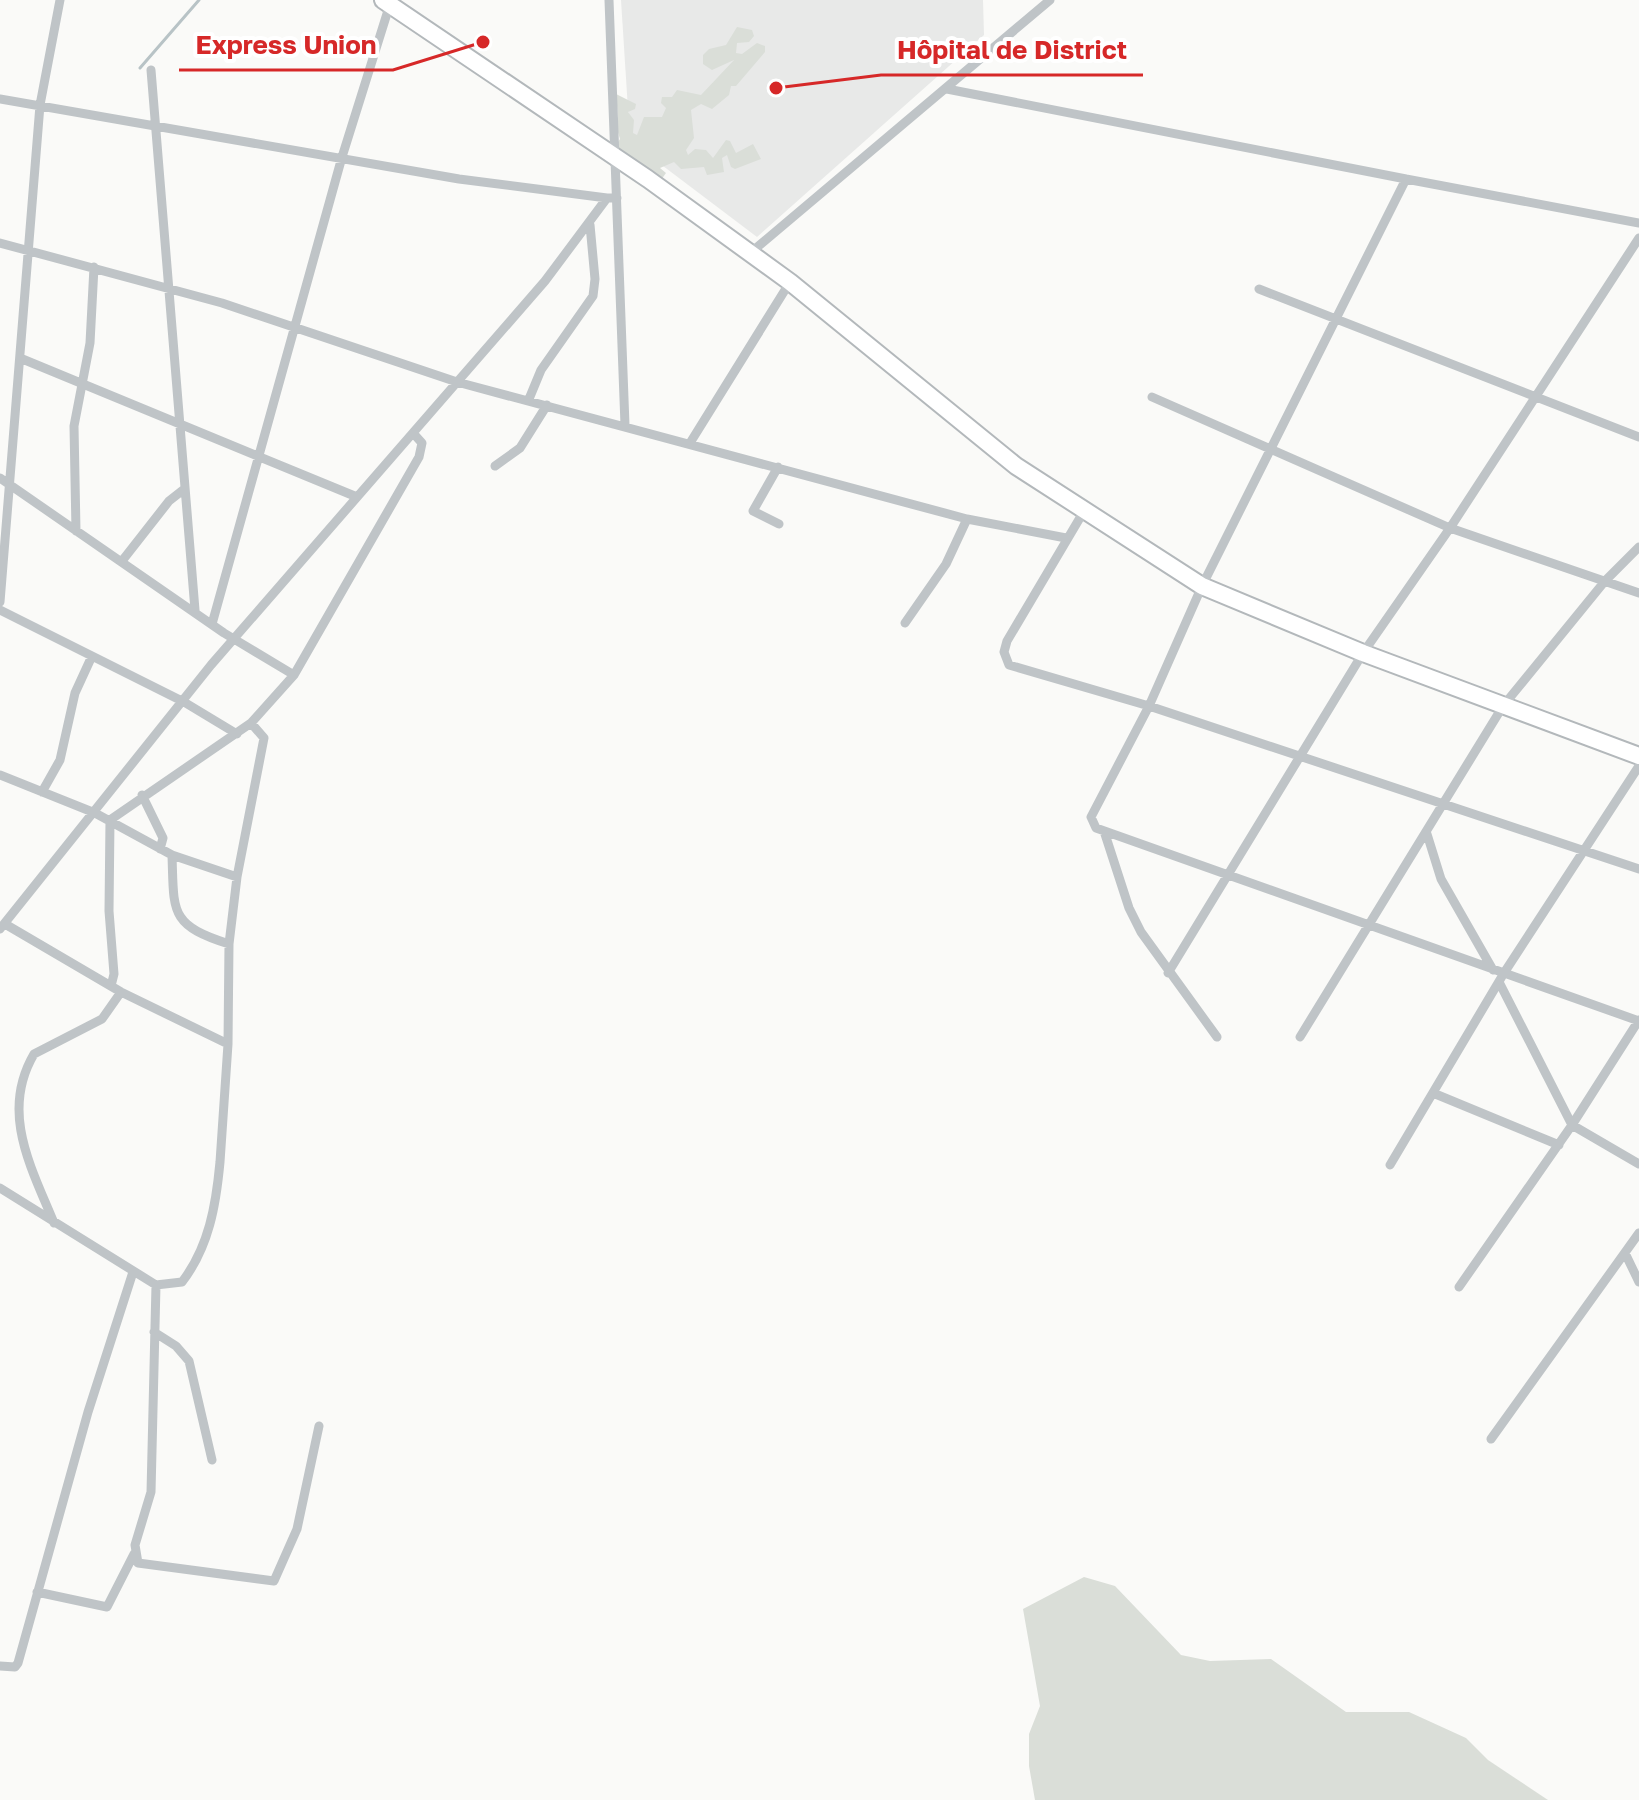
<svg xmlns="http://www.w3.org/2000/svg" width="1639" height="1800" font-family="'Golos Text',sans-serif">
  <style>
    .built { fill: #e8e9e8 }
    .green { fill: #daded8 }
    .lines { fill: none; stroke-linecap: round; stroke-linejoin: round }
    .stream { stroke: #b8c3c6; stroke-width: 3 }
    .highway-casing { stroke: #b3b8bb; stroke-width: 20 }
    .street { stroke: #bfc4c7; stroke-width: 9 }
    .highway { stroke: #fff; stroke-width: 16 }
    .leader { fill: none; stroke: #d62828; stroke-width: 3 }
    .callout-dot { fill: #d62828; stroke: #fff; stroke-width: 3 }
    .callout-label { font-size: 26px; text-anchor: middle; font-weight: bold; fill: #d62828; stroke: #fff; stroke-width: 8; stroke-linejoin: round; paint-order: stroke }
  </style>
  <rect width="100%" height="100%" fill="#fafaf8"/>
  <!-- built -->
  <path class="built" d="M 621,0 L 983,0 L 984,35 L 757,237 L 630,141 Z"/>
  <!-- green -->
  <path class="green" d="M 737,27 L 752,30 L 754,36 L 749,42 L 737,43 L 736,53 L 742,54 L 757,43 L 765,46 L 765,52 L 736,86 L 731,86 L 729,95 L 712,109 L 701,104 L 691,110 L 694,138 L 686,150 L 688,155 L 695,149 L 706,150 L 713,158 L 726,140 L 730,141 L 736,153 L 753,144 L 761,159 L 735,169 L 731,167 L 727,155 L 722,158 L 724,172 L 707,175 L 704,167 L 681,169 L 674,162 L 660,168 L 666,173 L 661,180 L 614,148 L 620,139 L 615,122 L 618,117 L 616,94 L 636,104 L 635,109 L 628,112 L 634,120 L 633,133 L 637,135 L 644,117 L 662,117 L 666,108 L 661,103 L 662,97 L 672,97 L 677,90 L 701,95 L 734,60 L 712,70 L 703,64 L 703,55 L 709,49 L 726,45 Z
    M 1084,1577 L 1115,1586 L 1181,1655 L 1210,1661 L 1271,1659 L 1346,1712 L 1409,1712 L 1466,1738 L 1488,1760 L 1548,1800 L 1035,1800 L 1029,1766 L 1029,1734 L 1040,1706 L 1023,1609 Z"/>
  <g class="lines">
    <!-- stream -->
    <path class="stream" d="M 140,68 L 199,0"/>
    <defs>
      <path id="highway" d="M 383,0 L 648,179 L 790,282 L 1016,466 L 1202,586 L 1363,653 L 1639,756"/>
    </defs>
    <!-- highway casing -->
    <use href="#highway" class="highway-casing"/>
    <!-- street -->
    <path class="street" d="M 609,0 L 625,425
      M 151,70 L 195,610
      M 947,89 L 1406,179
      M 0,99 L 459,179 L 607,198
      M 1639,223 L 1406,179 L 1202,586 L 1149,706 L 1091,817 L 1096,828 L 1639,1021
      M 0,243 L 222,303 L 457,382 L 967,519 L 1066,538
      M 749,254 L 1050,0
      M 1259,289 L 1639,437
      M 20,358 L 357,497
      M 1152,397 L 1450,528 L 1639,593
      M 529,399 L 541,370 L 593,296 L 595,279 L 590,225
      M 690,443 L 790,282
      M 495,466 L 520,448 L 547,405
      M 778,467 L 753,511 L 779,524
      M 0,478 L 224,633 L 294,675
      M 1084,511 L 1007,641 L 1004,652 L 1009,665 L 1149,706 L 1639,869
      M 76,531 L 74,426 L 90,343 L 94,267
      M 122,561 L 169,501 L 183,490
      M 0,602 L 40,105 L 60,0
      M 0,610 L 184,702 L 237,734
      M 905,623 L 946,564 L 967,519
      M 212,624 L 342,157 L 390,4
      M 0,775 L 95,813 L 172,855 L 237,877
      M 42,792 L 60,760 L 75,693 L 92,656
      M 142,795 L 163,838 L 160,849
      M 1104,831 L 1129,908 L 1141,932 L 1217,1037
      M 1427,834 L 1441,879 L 1493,970
      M 172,855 C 174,912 169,925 229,944
      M 5,924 L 121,992 L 228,1044
      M 0,929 L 211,665 L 545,281 L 607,198 L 617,198
      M 1168,973 L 1363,653 L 1450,528 L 1639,238
      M 1499,982 L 1572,1125 L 1639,1164
      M 111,986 L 114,974 L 109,911 L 110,820 L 251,723 L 294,675 L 419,457 L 422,443 L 413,433
      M 1300,1037 L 1503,706 L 1605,581 L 1639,547
      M 1433,1093 L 1559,1145
      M 1390,1165 L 1504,973 L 1639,766
      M 0,1188 L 156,1285 L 182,1282 C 209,1247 216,1205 220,1162 L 228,1044 L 229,944 L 237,877 L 264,738 L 251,723
      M 54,1223 C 31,1167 0,1112 34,1054 L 102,1019 L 121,992
      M 1625,1253 L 1639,1282
      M 156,1285 L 151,1492 L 135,1545 L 138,1563 L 274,1581 L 297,1529 L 319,1426
      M 1459,1287 L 1572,1125 L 1639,1020
      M 154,1332 L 176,1346 L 189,1361 L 212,1460
      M 1491,1439 L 1639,1233
      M 37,1592 L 107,1607 L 134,1554
      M 0,1666 L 15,1667 L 18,1663 L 88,1412 L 133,1272"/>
    <!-- highway -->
    <use href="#highway" class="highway"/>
  </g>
  <!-- callouts -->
  <path class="leader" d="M483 42L393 70H179M776 88L881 75H1143"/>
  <g class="callout-dot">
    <circle cx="483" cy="42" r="8"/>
    <circle cx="776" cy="88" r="8"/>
  </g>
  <g class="callout-label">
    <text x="286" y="54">Express Union</text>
    <text x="1012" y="59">Hôpital de District</text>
  </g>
</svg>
